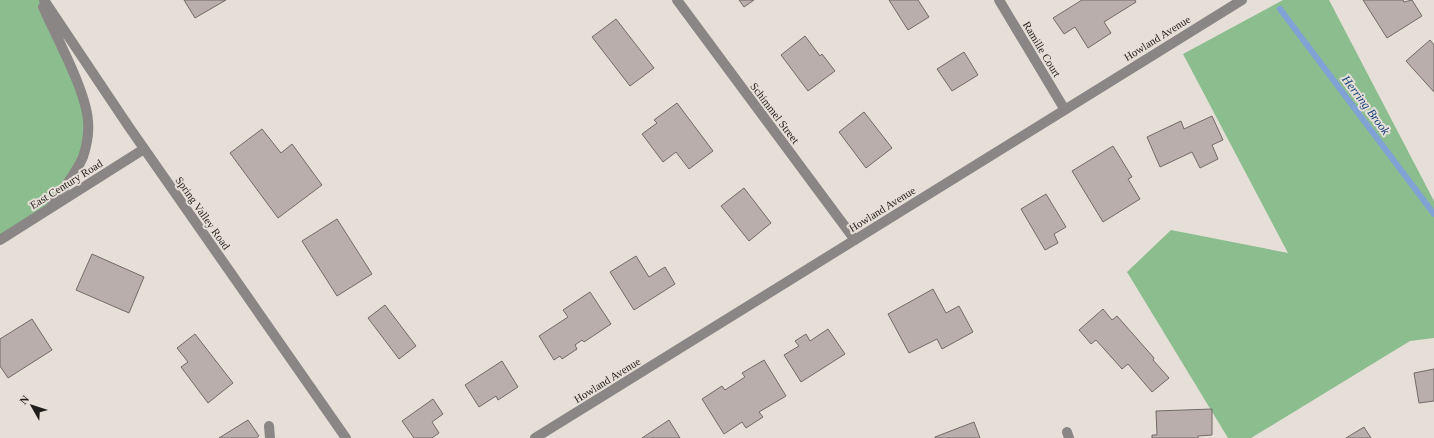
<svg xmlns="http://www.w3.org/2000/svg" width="1434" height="438" font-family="Georgia,serif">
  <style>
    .forest { fill: #8cbd8e }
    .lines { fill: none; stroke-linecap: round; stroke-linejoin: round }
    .stream { stroke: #81a2d5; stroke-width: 6 }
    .building { fill: #b9aeac; stroke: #736a67 }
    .minor { stroke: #8b8686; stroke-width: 10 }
    .labels { text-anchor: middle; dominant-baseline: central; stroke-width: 4; stroke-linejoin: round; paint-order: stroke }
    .street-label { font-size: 11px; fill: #201e1b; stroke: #e5dfd7 }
    .water-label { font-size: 12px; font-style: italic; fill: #143e7b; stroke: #e5dfd7 }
  </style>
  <rect width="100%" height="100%" fill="#e5dfd7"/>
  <!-- forest -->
  <path class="forest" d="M 0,0 L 40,0 L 83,99 L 86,146 L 50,208 L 0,240 Z
    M 1283,0 L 1329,0 L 1434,201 L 1434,338 L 1410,341 L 1251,438 L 1228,438 L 1127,272 L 1171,230 L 1288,253 L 1183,54 Z"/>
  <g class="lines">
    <!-- stream -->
    <path class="stream" d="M 1280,9 L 1434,214"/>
  </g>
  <!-- building -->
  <path class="building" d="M 184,0 L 226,0 L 195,18 Z
    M 739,0 L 754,0 L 744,7 Z
    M 889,0 L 918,0 L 929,17 L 908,30 Z
    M 1082,0 L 1135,0 L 1136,2 L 1104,22 L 1111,33 L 1088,48 L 1075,27 L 1064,34 L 1053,18 Z
    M 1363,0 L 1403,0 L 1404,2 L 1412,0 L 1422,16 L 1387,38 Z
    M 616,19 L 654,68 L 630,86 L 592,37 Z
    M 805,36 L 820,56 L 822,54 L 835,71 L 808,91 L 781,55 Z
    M 1430,40 L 1434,45 L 1434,92 L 1406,61 Z
    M 964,52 L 978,75 L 952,91 L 937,69 Z
    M 677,103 L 713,151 L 689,169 L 676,152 L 663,162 L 642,134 L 657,123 L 654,120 Z
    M 864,112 L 892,148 L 866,168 L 839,132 Z
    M 1212,116 L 1223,140 L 1212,145 L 1218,159 L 1200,168 L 1192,152 L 1160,167 L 1147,137 L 1181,121 L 1184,129 Z
    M 262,129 L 281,153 L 292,144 L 322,185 L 278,218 L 230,153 Z
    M 1113,146 L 1132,177 L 1128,179 L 1140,199 L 1103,222 L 1072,171 Z
    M 744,188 L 771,223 L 749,241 L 721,206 Z
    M 1046,194 L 1066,227 L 1054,234 L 1058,243 L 1045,250 L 1021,209 Z
    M 337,219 L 372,274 L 337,296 L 302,241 Z
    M 92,254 L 144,277 L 129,313 L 76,290 Z
    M 636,256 L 649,277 L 665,267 L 675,284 L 634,310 L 610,272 Z
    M 933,289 L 946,313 L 959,306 L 973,332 L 942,349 L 937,339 L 909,353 L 888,314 Z
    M 590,292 L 611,324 L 584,342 L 582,340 L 575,345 L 577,349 L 562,359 L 560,356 L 554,360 L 539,336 L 568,317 L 563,310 Z
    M 385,305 L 416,346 L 399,359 L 368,318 Z
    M 1103,309 L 1112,320 L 1117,316 L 1154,358 L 1153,360 L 1169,378 L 1152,392 L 1128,364 L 1122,369 L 1096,340 L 1091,344 L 1079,330 Z
    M 32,319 L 52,350 L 8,378 L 0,366 L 0,339 Z
    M 828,329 L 845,354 L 801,382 L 784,355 L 799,346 L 795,341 L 806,334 L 810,341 Z
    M 195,334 L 233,383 L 208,403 L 181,367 L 188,362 L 177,348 Z
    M 764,360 L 786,396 L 759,412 L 763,417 L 746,428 L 742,422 L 724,434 L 702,399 L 722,386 L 725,390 L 745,377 L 742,373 Z
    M 502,361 L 518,387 L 498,400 L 496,396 L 479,407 L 465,385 Z
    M 1434,369 L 1434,401 L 1419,403 L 1414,373 Z
    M 433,399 L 443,414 L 432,422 L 439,433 L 432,438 L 414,438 L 402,421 Z
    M 1212,409 L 1212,435 L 1198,436 L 1198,438 L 1152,438 L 1152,435 L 1157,435 L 1156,411 Z
    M 248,420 L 259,436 L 256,438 L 219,438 Z
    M 669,420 L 680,438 L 642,438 Z
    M 974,422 L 980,438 L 935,438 L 935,437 Z
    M 1364,427 L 1371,438 L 1346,438 Z"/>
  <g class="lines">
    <!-- minor -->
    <path class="minor" d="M 44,0 L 129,127 L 346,438
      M 677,0 L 855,240
      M 999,0 L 1065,110
      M 43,7 C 56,36 86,91 88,121 C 89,132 87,145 83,157 C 75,175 61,192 50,208
      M 0,240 L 144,149
      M 269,426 L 270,438
      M 1067,432 L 1069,438
      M 535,438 L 1242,0"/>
  </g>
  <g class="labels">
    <!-- street labels -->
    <g class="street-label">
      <text transform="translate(1157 38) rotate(-32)">Howland Avenue</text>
      <text transform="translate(1042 49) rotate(59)">Ramille Court</text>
      <text transform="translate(775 113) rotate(53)">Schimmel Street</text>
      <text transform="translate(66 184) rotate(-32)">East Century Road</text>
      <text transform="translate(882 209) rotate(-32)">Howland Avenue</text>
      <text transform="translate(203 213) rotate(55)">Spring Valley Road</text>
      <text transform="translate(607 380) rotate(-32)">Howland Avenue</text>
    </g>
    <!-- water labels -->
    <g class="water-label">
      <text transform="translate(1366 105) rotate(53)">Herring Brook</text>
    </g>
  </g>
  <!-- north arrow -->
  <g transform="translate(32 406) rotate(309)" stroke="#e5dfd7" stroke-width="3" paint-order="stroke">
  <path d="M0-3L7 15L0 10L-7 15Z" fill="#201e1b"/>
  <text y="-6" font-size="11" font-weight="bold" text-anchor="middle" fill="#201e1b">N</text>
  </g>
</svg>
